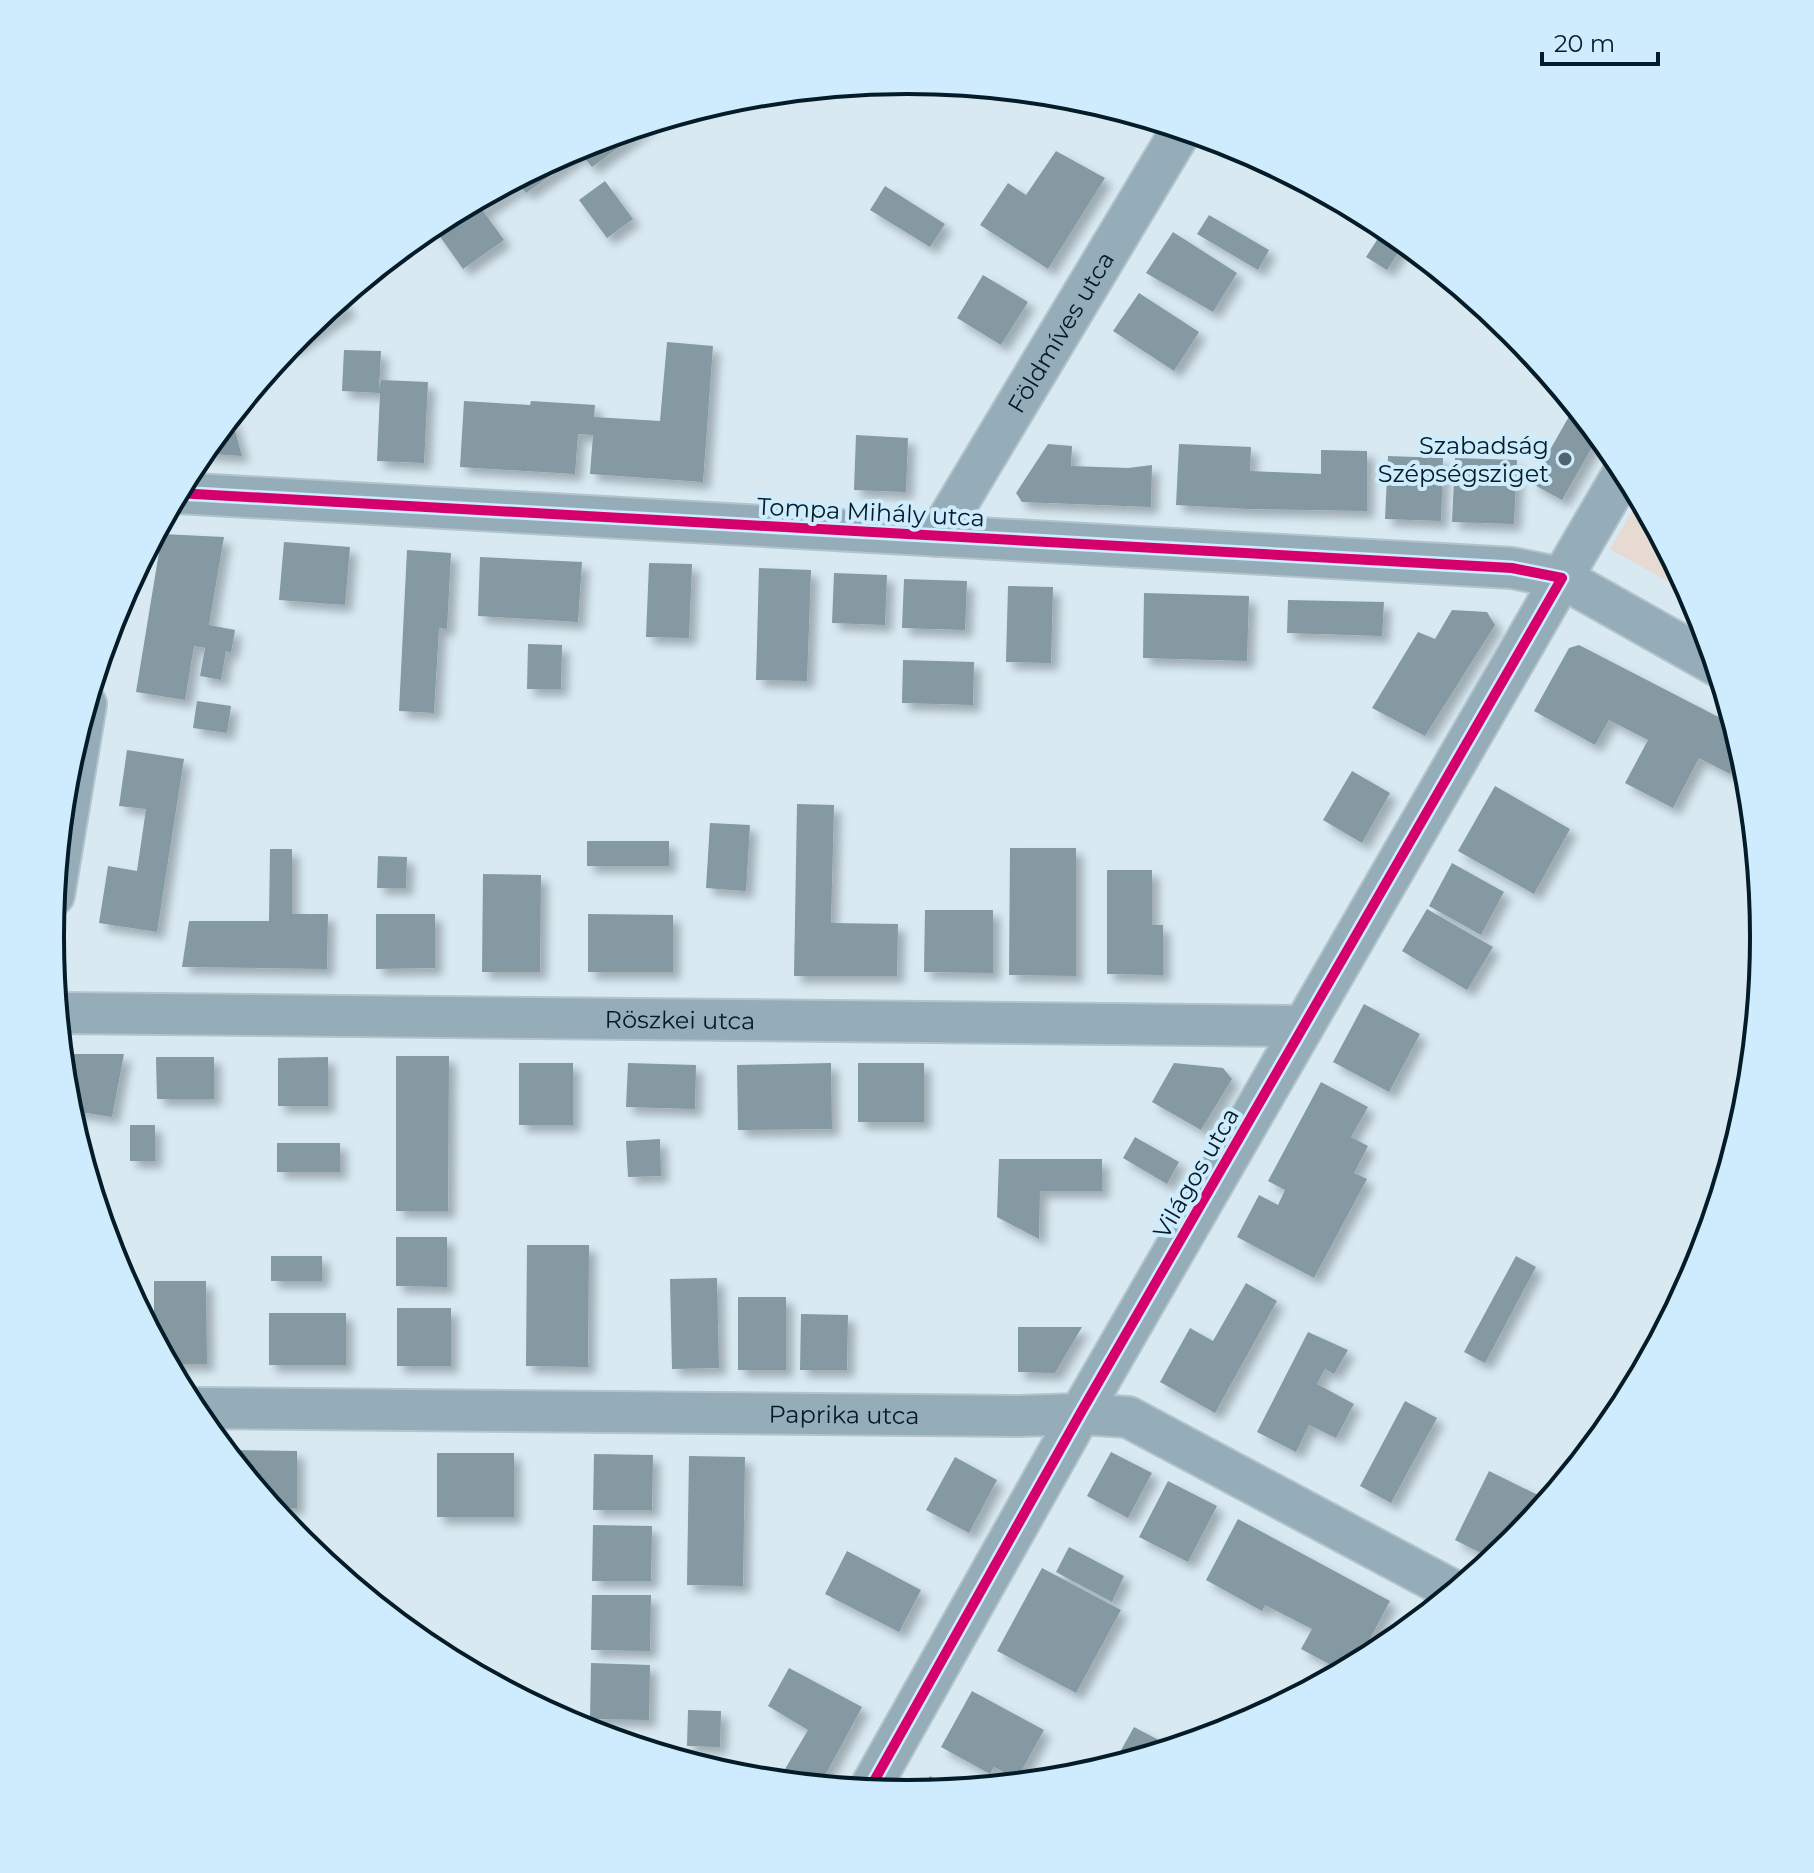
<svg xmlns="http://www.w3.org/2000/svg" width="1814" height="1873" font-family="Montserrat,sans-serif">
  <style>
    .green { fill: #e7dad2 }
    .building { fill: #8599a2; filter: url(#shadow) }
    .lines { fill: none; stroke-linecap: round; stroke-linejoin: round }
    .minor-casing { stroke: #b4c3cc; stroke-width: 44 }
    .minor { stroke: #94adb9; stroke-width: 40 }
    .cycleway-casing { stroke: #ceecfd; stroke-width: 15 }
    .cycleway { stroke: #d6006c; stroke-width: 10 }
    .poi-dot { fill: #4e646f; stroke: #ceecfd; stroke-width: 3 }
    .labels { text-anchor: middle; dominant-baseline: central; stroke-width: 8; stroke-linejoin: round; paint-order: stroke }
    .street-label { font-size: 24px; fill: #031c28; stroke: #ceecfd }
    .poi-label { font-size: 24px; fill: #031c28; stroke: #ceecfd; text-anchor: end }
    .rim { fill: none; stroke: #031c28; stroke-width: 4 }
  </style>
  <defs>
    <filter id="shadow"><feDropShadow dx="7" dy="7" stdDeviation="4" flood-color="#0004"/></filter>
  </defs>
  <rect width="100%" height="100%" fill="#d8e9f2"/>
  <!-- green -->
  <path class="green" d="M 1640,498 L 1692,595 L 1610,549 Z"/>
  <!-- building -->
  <path class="building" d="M 652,123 L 592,167 L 581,154 L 526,193 L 520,186 L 483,211 L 504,240 L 463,269 L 431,224 L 579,145 Z
    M 1056,151 L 1105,178 L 1048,269 L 980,225 L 1008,183 L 1026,195 Z
    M 605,181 L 633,219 L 607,238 L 579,200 Z
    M 885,186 L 945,224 L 930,247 L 870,210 Z
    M 1209,215 L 1269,250 L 1258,270 L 1197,234 Z
    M 1386,226 L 1405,242 L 1387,270 L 1366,257 Z
    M 1173,232 L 1237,273 L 1213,312 L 1146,273 Z
    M 983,275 L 1028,302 L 1001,345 L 957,318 Z
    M 1139,293 L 1199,332 L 1174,371 L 1113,331 Z
    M 341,298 L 349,309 L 291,350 L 288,346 L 301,330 Z
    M 667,342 L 713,346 L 703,482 L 590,474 L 593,435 L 578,434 L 575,474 L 460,467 L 464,401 L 530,405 L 531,401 L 595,405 L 594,417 L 660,421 Z
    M 344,350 L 381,351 L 379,389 L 381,380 L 428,382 L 424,463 L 377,461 L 380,393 L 342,391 Z
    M 1575,406 L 1599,435 L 1562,500 L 1531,483 Z
    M 231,416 L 242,456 L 200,453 L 203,450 Z
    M 856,435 L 908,438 L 906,492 L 854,490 Z
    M 1048,444 L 1072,446 L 1071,466 L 1128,468 L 1152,465 L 1151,507 L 1022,502 L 1016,493 Z
    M 1179,444 L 1251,447 L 1250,471 L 1321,474 L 1321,450 L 1367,451 L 1367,511 L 1248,509 L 1176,505 Z
    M 1388,456 L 1443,458 L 1441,521 L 1385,519 Z
    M 1455,458 L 1517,460 L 1514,524 L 1452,522 Z
    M 162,534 L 224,537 L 209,625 L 235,630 L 231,653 L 226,651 L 221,680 L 200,676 L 205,648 L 194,646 L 185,700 L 136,692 Z
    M 284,542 L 350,547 L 345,605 L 279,600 Z
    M 407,550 L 451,553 L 447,629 L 439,628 L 434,713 L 399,711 Z
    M 480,557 L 582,562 L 578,622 L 478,616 Z
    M 649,563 L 692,564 L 689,638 L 646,637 Z
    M 759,568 L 811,570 L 807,681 L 756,680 Z
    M 834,573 L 887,575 L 885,625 L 832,623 Z
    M 904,579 L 967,581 L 965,630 L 902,628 Z
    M 1008,586 L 1053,587 L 1051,663 L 1006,662 Z
    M 1144,593 L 1249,596 L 1247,661 L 1143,658 Z
    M 1288,600 L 1384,602 L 1382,636 L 1287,633 Z
    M 1452,610 L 1487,612 L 1495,625 L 1425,736 L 1372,708 L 1418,632 L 1435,639 Z
    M 528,644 L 562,645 L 561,689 L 527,689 Z
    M 1579,645 L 1734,725 L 1742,751 L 1730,774 L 1699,758 L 1673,808 L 1625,783 L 1648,740 L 1609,720 L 1595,745 L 1534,711 L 1569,648 Z
    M 903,660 L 974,662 L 973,705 L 902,703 Z
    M 197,701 L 231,706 L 227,733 L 193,728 Z
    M 127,750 L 184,759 L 157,932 L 99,923 L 108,866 L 137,871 L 146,809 L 119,806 Z
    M 1352,771 L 1390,793 L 1362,843 L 1323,820 Z
    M 1495,786 L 1570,829 L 1534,894 L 1458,851 Z
    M 797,804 L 834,805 L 831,923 L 898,924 L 897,976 L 794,976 Z
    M 710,823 L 750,825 L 746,891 L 706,888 Z
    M 587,841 L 669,841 L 669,866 L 587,866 Z
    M 1010,848 L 1076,848 L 1076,976 L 1009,975 Z
    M 270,849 L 292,849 L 292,914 L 328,914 L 327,969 L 182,967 L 189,921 L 269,921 Z
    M 378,856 L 407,857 L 406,888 L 377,888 Z
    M 1452,863 L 1504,892 L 1481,935 L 1429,906 Z
    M 1107,870 L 1152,870 L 1152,925 L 1163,925 L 1163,975 L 1107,974 Z
    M 483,874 L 541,875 L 540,972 L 482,972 Z
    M 1427,909 L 1493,947 L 1467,990 L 1402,951 Z
    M 925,910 L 993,910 L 993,973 L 924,972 Z
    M 376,914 L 435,914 L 435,968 L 376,969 Z
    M 588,914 L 673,915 L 673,972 L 588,972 Z
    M 1364,1004 L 1420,1034 L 1389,1092 L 1333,1062 Z
    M 72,1054 L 124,1054 L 112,1117 L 68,1110 L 66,1096 Z
    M 396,1056 L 449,1056 L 448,1211 L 396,1211 Z
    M 156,1057 L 214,1057 L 214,1099 L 157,1099 Z
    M 328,1057 L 328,1106 L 278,1106 L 278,1058 Z
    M 519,1063 L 573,1063 L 573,1125 L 519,1125 Z
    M 628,1063 L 696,1065 L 695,1109 L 626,1107 Z
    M 831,1063 L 832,1129 L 738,1130 L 737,1065 Z
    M 858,1063 L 924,1063 L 924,1122 L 858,1122 Z
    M 1174,1063 L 1223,1068 L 1232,1079 L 1201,1130 L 1152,1102 Z
    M 1321,1082 L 1368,1107 L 1351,1137 L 1368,1146 L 1354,1173 L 1367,1179 L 1314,1278 L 1237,1237 L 1259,1195 L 1278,1205 L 1285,1190 L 1268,1181 Z
    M 130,1125 L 155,1125 L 155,1161 L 130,1161 Z
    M 1135,1137 L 1179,1162 L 1167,1184 L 1123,1158 Z
    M 660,1139 L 661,1176 L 628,1177 L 626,1141 Z
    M 277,1143 L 340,1143 L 340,1172 L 277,1172 Z
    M 999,1159 L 1102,1159 L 1102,1191 L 1040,1191 L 1039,1239 L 997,1217 Z
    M 396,1237 L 447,1237 L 447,1287 L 396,1286 Z
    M 527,1245 L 589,1245 L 588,1367 L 526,1366 Z
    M 271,1256 L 322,1256 L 322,1281 L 271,1281 Z
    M 1516,1256 L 1536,1267 L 1485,1363 L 1464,1352 Z
    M 717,1278 L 719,1368 L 672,1369 L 670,1279 Z
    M 154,1281 L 206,1281 L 207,1364 L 168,1364 L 154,1337 Z
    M 1246,1283 L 1277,1301 L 1215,1413 L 1160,1382 L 1190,1328 L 1213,1341 Z
    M 738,1297 L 786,1297 L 786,1370 L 738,1370 Z
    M 397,1308 L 451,1308 L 451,1366 L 397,1366 Z
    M 269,1313 L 346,1313 L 346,1365 L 269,1365 Z
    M 801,1314 L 848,1315 L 847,1370 L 800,1370 Z
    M 1018,1327 L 1082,1327 L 1055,1373 L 1018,1372 Z
    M 1308,1332 L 1348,1350 L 1334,1374 L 1325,1369 L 1317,1384 L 1354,1404 L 1336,1438 L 1309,1425 L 1296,1452 L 1257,1432 Z
    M 1405,1401 L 1437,1418 L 1391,1503 L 1360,1486 Z
    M 229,1450 L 297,1451 L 297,1508 L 286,1508 L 286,1524 L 229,1455 Z
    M 1111,1452 L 1152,1473 L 1128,1518 L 1087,1496 Z
    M 437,1453 L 514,1453 L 514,1517 L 437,1517 Z
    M 594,1454 L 653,1455 L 652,1510 L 593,1510 Z
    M 689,1456 L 745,1457 L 743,1586 L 687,1585 Z
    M 955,1457 L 997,1480 L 969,1533 L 926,1510 Z
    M 1489,1471 L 1548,1500 L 1513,1543 L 1493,1559 L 1455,1540 Z
    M 1168,1481 L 1217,1506 L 1188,1562 L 1139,1537 Z
    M 1238,1519 L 1390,1601 L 1357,1663 L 1342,1671 L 1301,1649 L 1312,1629 L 1265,1605 L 1262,1611 L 1206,1580 Z
    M 593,1525 L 652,1526 L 651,1581 L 592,1581 Z
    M 1069,1547 L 1124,1576 L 1112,1602 L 1056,1572 Z
    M 847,1551 L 921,1590 L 899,1632 L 825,1594 Z
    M 1042,1568 L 1121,1610 L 1076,1693 L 997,1651 Z
    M 592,1595 L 651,1595 L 650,1651 L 591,1650 Z
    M 591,1663 L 650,1665 L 649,1720 L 590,1719 Z
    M 789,1668 L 862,1707 L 820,1785 L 778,1781 L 808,1730 L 768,1706 Z
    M 972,1691 L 1044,1730 L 1017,1779 L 994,1767 L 990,1774 L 941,1747 Z
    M 688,1710 L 721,1711 L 720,1747 L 687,1746 Z
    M 1134,1727 L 1172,1747 L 1134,1759 L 1120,1752 Z
    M 930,1776 L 953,1789 L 922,1792 Z"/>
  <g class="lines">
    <defs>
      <g id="minor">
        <path d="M 1625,470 L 1562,578 L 1716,665"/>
        <path d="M 177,493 L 1512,568 L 1562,578 L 1080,1414 L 869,1790"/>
        <path id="s1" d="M 938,536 L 1182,129"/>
        <path d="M 54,895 L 86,704"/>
        <path id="s2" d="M 58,1013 L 1303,1026"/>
        <path id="s3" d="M 192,1408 L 1018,1416 L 1080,1414 L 1128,1417 L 1454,1591"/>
      </g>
    </defs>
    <!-- minor casing -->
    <use href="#minor" class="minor-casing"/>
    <!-- minor -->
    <use href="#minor" class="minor"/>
    <defs>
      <path id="cycleway" d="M 177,493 L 1512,568 L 1562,578 L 1080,1414 L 869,1790"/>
    </defs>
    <!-- cycleway casing -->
    <use href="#cycleway" class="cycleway-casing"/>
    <!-- cycleway -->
    <use href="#cycleway" class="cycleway"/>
  </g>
  <!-- markers -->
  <circle class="poi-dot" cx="1565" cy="459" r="8"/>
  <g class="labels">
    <!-- street labels -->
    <g class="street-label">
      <text stroke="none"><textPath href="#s1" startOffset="238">Földmíves utca</textPath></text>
      <text transform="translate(871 512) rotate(3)">Tompa Mihály utca</text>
      <text stroke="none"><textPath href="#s2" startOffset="622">Röszkei utca</textPath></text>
      <text transform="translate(1196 1173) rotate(-60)">Világos utca</text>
      <text stroke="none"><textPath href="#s3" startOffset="652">Paprika utca</textPath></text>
    </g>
    <!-- poi labels -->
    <g class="poi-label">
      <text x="1549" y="445">Szabadság<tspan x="1549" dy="28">Szépségsziget</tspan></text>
    </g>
  </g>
  <!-- crop -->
  <path d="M0 0H1814V1873H0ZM64 937a843 843 0 1 1 1686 0a843 843 0 1 1-1686 0Z" fill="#ceecfd" fill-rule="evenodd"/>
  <path class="rim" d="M64 937a843 843 0 1 1 1686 0a843 843 0 1 1-1686 0Z"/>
  <!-- scale -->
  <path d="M1542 52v12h116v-12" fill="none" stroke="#031c28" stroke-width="4"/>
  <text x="1554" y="52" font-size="24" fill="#031c28" stroke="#ceecfd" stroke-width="6" paint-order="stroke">20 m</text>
</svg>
